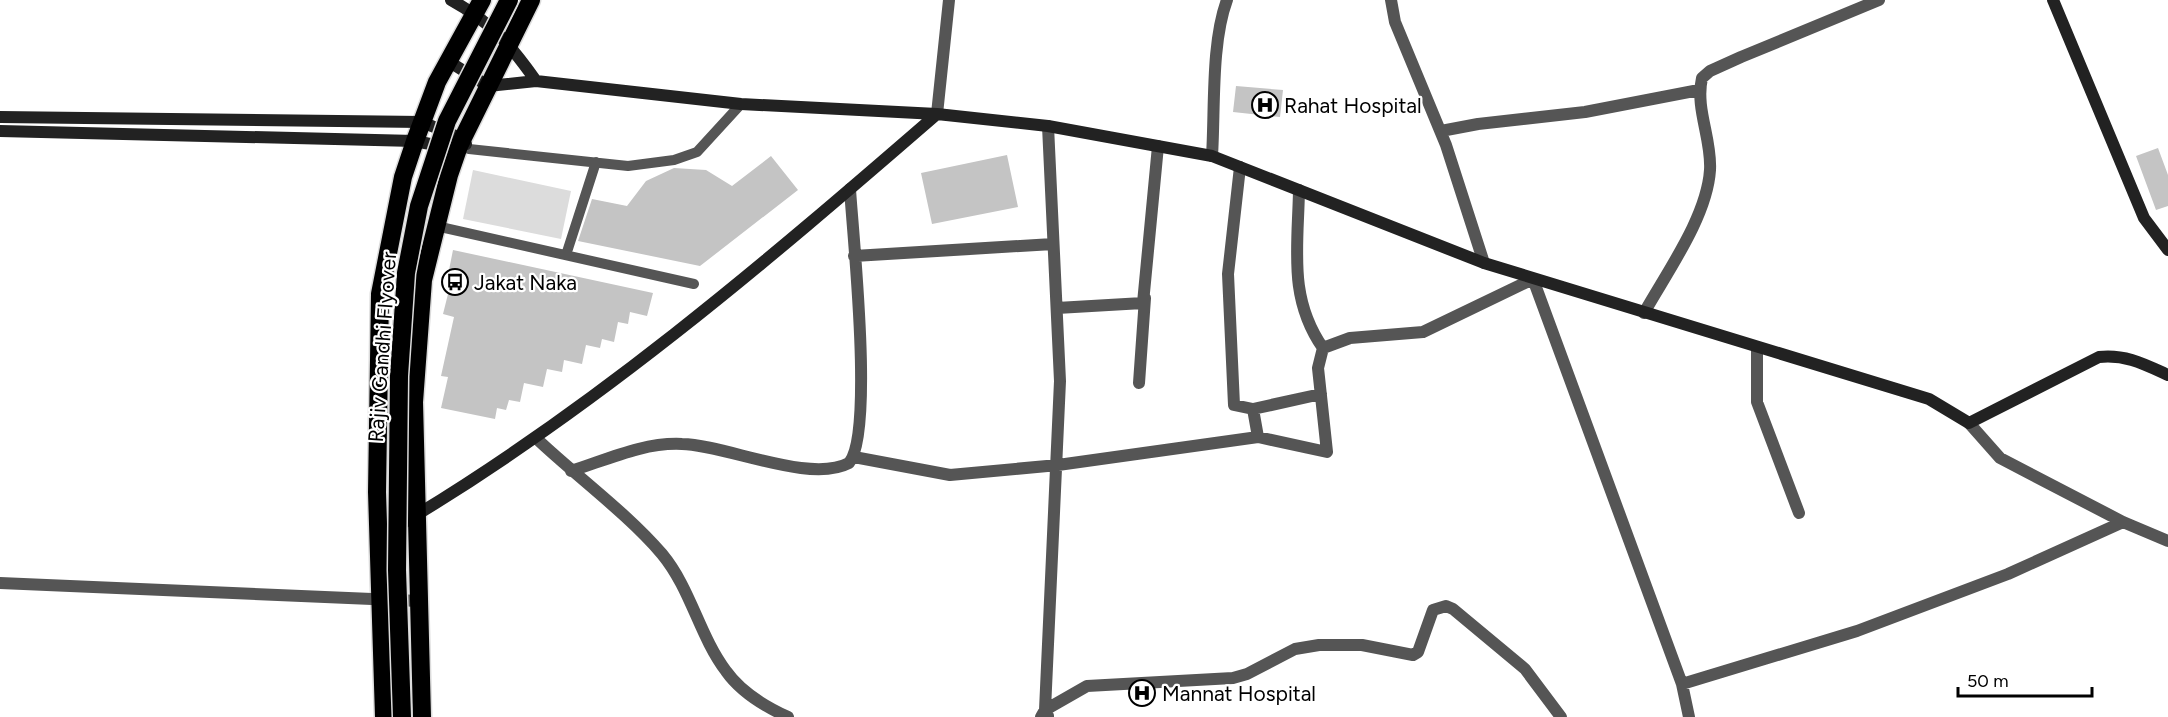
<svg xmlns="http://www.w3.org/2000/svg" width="2168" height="717" font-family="Figtree,sans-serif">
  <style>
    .green { fill: #dcdcdc }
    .building { fill: #c4c4c4 }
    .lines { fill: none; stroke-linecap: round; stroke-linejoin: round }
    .highway-casing { stroke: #dbdbdb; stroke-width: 21 }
    .lane { stroke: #555; stroke-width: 10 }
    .street { stroke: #555; stroke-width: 12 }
    .secondary { stroke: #222; stroke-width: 12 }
    .highway { stroke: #000; stroke-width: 18 }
    .highway-bridge-casing { stroke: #dbdbdb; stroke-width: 21; stroke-linecap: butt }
    .highway-bridge { stroke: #000; stroke-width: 18 }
    .labels { text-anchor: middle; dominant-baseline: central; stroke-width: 4.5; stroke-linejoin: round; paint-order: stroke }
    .poi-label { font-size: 21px; fill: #000; stroke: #fff; text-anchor: start }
    .street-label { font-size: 21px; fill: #000; stroke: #fff }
  </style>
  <rect width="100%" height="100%" fill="#fff"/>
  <!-- green -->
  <path class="green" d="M 473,170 L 571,191 L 561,239 L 463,219 Z"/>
  <!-- building -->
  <path class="building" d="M 1236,86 L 1283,90 L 1280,117 L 1233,112 Z
    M 2158,148 L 2168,175 L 2168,206 L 2156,210 L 2136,156 Z
    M 1007,155 L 1018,207 L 932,224 L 921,173 Z
    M 771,156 L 798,190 L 700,266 L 578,241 L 592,199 L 627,206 L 646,181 L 674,168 L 706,170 L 732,186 Z
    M 453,250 L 653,293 L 647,316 L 630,312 L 628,324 L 618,322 L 614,342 L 602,339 L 600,348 L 586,345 L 582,364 L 564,360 L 562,372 L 547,369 L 543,387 L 524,383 L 520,402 L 509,400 L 506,410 L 497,408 L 495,419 L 441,408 L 448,377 L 441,376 L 454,317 L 443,314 L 450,286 L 446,285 Z"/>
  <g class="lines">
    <defs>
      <path id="highway" d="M 384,717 L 377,492 L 380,294 L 403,177 L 415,141 L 437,82 L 482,0
        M 422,717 L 414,402 L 423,280 L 449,175 L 459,146 L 531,0"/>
    </defs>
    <!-- highway casing -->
    <use href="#highway" class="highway-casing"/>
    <!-- lane -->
    <path class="lane" d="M 469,149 L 628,166 L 674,160 L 697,152 L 741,104
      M 436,226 L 694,284
      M 566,255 L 596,162"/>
    <!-- street -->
    <path class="street" d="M 1391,0 L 1395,22 L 1446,145 L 1484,263
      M 937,114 L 949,0
      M 1048,126 L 1060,381 L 1045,710 L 1048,716
      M 1441,131 L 1478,124 L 1585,112 L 1699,90
      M 1212,156 C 1215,109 1211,43 1227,0
      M 1240,167 L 1228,274 L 1234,405 L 1253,409
      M 1299,190 C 1298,248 1288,298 1323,348
      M 854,256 L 1053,244
      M 1057,308 L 1143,303 L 1158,146
      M 1644,313 C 1667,272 1707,217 1710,170 C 1712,139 1695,109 1702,78 L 1710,71 L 1741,57 L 1879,0
      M 1757,347 L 1757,402 L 1799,513
      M 1139,383 L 1145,298
      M 1969,423 L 2000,458 L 2123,522 L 2168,541
      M 1258,437 L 1253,409 L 1321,394
      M 537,439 C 576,476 628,514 662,554 C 691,589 699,635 726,671 C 740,691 766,707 788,717
      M 854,457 L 950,475 L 1058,465 L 1258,437 L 1327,452 L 1318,368 L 1323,348 L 1350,338 L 1423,332 L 1533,279 L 1682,684 L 1689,717
      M 571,471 C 606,460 644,442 682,444 C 726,445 810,484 849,463 C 874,433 853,237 850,189
      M 0,583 L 419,601
      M 1682,684 L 1857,631 L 2008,574 L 2123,522
      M 1041,717 L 1045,710 L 1087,686 L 1233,678 L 1247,674 L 1295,649 L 1319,645 L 1362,645 L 1413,655 L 1418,652 L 1433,610 L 1446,606 L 1453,609 L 1525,669 L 1561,717"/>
    <!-- secondary -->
    <path class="secondary" d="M 451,0 C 491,22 510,44 536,81
      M 2053,0 L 2144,218 L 2168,250
      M 448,61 L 488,86 L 536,81 L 741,104 L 937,114 L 1048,126 L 1212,156 L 1484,263 L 1929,399 L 1969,423 L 2099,357 C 2125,354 2144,364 2168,375
      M 0,117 L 422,122 L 463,139 L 466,144
      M 0,131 L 415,141 L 445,147
      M 393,529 C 590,413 765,263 937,114"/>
    <!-- highway -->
    <use href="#highway" class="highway"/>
    <defs>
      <path id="highway-bridge" d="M 402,717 L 397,570 L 399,376 L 406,273 L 419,206 L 447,121 L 509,0"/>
    </defs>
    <!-- highway-bridge casing -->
    <use href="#highway-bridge" class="highway-bridge-casing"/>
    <!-- highway-bridge -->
    <use href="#highway-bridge" class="highway-bridge"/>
  </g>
  <!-- icons -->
  <defs>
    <symbol id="hospital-ring" viewBox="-11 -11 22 22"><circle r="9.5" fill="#fff" stroke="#000" stroke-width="1.5"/><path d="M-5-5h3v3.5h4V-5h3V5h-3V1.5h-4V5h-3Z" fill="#000"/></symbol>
    <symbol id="bus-ring" viewBox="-11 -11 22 22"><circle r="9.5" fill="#fff" stroke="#000" stroke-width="1.5"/><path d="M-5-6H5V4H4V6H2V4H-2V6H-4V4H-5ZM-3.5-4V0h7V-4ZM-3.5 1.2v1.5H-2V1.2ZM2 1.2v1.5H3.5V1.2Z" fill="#000"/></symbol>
  </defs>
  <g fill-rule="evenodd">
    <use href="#hospital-ring" x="1250" y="90" width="30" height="30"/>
    <use href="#bus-ring" x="440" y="267" width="30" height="30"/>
    <use href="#hospital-ring" x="1127" y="678" width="30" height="30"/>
  </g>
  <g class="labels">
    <!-- poi labels -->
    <g class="poi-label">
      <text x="1284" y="105">Rahat Hospital</text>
      <text x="474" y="282">Jakat Naka</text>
      <text x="1162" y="693">Mannat Hospital</text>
    </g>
    <!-- street labels -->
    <g class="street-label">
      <text transform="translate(382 347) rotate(-86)">Rajiv Gandhi Flyover</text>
    </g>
  </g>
  <!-- scale -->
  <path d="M1958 687v9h134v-9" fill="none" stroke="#000000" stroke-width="3"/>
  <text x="1967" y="687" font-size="18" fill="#000000" stroke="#ffffff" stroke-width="4.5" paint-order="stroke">50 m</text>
</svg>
